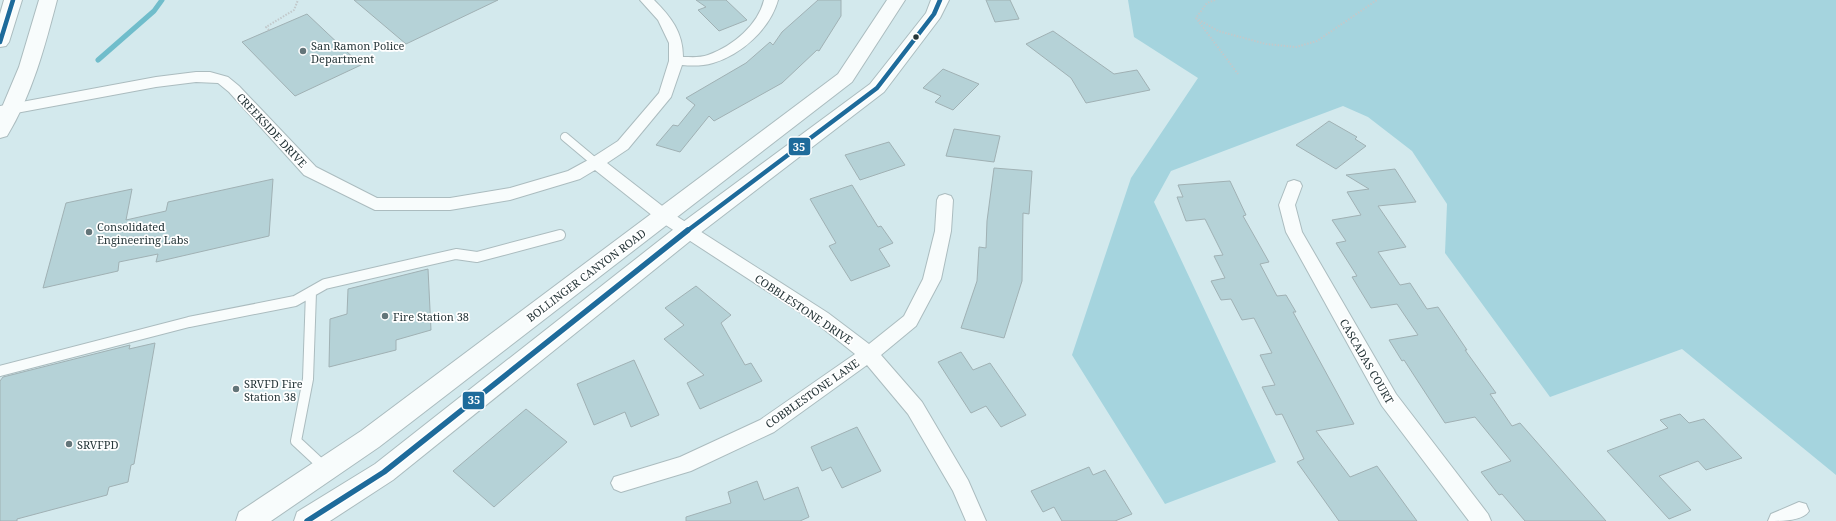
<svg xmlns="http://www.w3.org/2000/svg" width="1836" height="521" font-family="'Noto Serif',serif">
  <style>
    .green { fill: #a5d4de }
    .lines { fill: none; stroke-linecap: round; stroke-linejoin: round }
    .stream { stroke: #70bdcb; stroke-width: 5 }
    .building { fill: #b5d2d7; stroke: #a0b1b4 }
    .lane-far1-casing { stroke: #abbcbf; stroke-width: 10 }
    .lane-casing { stroke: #abbcbf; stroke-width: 12 }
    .street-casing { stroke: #abbcbf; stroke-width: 2 }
    .secondary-casing { stroke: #abbcbf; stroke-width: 2 }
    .path { stroke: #c2c9cb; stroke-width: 2; stroke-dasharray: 1.5 1.5; stroke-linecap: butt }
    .lane-far1 { stroke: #f8fcfc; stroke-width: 8 }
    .lane { stroke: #f8fcfc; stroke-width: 10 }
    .street { fill: #f8fcfc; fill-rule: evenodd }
    .secondary { fill: #f8fcfc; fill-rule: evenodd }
    .bus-1-far1-casing { stroke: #fff; stroke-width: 7 }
    .bus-1-casing { stroke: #fff; stroke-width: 8 }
    .bus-1-far1 { stroke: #1e6b9b; stroke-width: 4.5 }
    .bus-1 { stroke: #1e6b9b; stroke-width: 5.5 }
    .bus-dot { fill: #27373a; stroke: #fff; stroke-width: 1.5 }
    .poi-dot { fill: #637579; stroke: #fff; stroke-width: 1.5 }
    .labels { text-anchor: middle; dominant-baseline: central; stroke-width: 3.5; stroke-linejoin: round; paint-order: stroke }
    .poi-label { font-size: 11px; fill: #27373a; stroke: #fff; text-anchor: start }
    .street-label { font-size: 11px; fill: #27373a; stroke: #fff }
    .line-badge { stroke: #fff; stroke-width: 1.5 }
    .badge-label { font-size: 11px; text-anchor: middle; font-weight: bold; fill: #fff }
  </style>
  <rect width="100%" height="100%" fill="#d3e9ed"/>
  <!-- green -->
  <path class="green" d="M 1128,0 L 1836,0 L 1836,475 L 1682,349 L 1550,397 L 1445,253 L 1447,204 L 1412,151 L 1368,117 L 1343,106 L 1171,171 L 1154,202 L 1276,462 L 1165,504 L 1072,355 L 1131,178 L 1198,78 L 1134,37 Z"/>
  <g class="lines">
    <!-- stream -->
    <path class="stream" d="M 98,60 L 154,11 L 162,0"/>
  </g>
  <!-- building -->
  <path class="building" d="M 354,0 L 498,0 L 406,44 Z
    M 696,0 L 726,0 L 747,20 L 719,31 L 698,10 L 706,7 Z
    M 818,0 L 841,0 L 841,16 L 819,51 L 817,50 L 782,83 L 714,121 L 709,116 L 680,152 L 656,145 L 673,125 L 678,126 L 695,105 L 686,98 L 746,63 L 770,42 L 773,45 L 782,32 Z
    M 986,0 L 1010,0 L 1019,19 L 995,22 Z
    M 307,14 L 361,65 L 295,96 L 242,42 Z
    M 1053,31 L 1114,74 L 1137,70 L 1150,90 L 1086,103 L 1071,78 L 1026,44 Z
    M 943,69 L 979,84 L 953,110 L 935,102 L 941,96 L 923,88 Z
    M 1329,121 L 1357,137 L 1355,139 L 1366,146 L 1336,169 L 1296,145 Z
    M 954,129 L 1000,136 L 994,162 L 946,156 Z
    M 889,142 L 905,165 L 860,180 L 845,155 Z
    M 994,168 L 1032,171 L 1029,214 L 1023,213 L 1022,281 L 1004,338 L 961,328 L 977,281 L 979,247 L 986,248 L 987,221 Z
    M 1395,169 L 1416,202 L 1378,206 L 1406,247 L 1378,252 L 1400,285 L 1410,283 L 1427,309 L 1438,307 L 1467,350 L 1465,350 L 1496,393 L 1490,394 L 1512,426 L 1520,423 L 1606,521 L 1525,521 L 1502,494 L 1499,495 L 1481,472 L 1511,461 L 1475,417 L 1445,423 L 1404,360 L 1402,361 L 1389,340 L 1418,335 L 1397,304 L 1371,308 L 1352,277 L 1357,276 L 1336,243 L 1346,241 L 1332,220 L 1361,215 L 1347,192 L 1369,189 L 1346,175 Z
    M 273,179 L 269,236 L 156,262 L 158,254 L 119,262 L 118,271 L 43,288 L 66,203 L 132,189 L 126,220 L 166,211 L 168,202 Z
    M 1230,181 L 1246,215 L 1243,216 L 1269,262 L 1260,264 L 1277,296 L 1286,295 L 1296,312 L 1293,312 L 1354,424 L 1316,431 L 1350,477 L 1377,466 L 1417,521 L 1339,521 L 1297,462 L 1304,459 L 1282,414 L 1276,415 L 1262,387 L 1275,385 L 1260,355 L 1272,353 L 1254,318 L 1242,320 L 1231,299 L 1221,300 L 1211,281 L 1225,278 L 1214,256 L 1223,255 L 1205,219 L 1186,221 L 1177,197 L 1183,197 L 1178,185 Z
    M 852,185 L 878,227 L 881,226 L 893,243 L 879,249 L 890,266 L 851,281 L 829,246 L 836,243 L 810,199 Z
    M 428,269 L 431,330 L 396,340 L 396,350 L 329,367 L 330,319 L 347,314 L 348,289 Z
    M 696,286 L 731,315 L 721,323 L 745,365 L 751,363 L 762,381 L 700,409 L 687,383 L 704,375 L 664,339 L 684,325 L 665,308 Z
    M 155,343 L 134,464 L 131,465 L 128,482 L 109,487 L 107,495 L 17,519 L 17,521 L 0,521 L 0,381 L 3,377 L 130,345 L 129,349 Z
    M 961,352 L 973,370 L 990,363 L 1026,415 L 1001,427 L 986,406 L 971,413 L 938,362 Z
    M 634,360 L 659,415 L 631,427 L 625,412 L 594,425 L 577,384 Z
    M 526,409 L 567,442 L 494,507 L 453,471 Z
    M 1680,414 L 1689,423 L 1704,419 L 1742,458 L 1706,470 L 1698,461 L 1659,476 L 1691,510 L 1669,519 L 1607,451 L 1668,428 L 1660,420 Z
    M 857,427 L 881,471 L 842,488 L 831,467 L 822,471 L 811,447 Z
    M 1089,467 L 1093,475 L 1105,470 L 1132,514 L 1115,521 L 1062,521 L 1054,507 L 1043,512 L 1031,491 Z
    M 757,481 L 764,500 L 798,487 L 809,517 L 800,521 L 686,521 L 686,517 L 731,503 L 728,492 Z"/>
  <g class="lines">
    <defs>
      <path id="lane-far1" d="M 565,137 L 596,163"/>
      <path id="lane" d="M 311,292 L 308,379 L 296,441 L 325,468
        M 0,371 L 189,322 L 295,301 L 325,284 L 456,254 L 477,257 L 560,235"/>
      <path id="street" d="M 640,0 L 654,0 C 671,17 683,32 683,57 C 691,57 700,58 708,55 C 733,46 758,25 764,0 L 778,0 C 770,29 741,55 713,63 C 703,66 692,66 682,65 L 671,97 L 628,149 L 607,163 L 670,212 L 828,313 L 869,344 L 904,316 L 923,279 L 935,231 L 937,200 L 939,196 L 945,194 L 951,196 L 953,200 L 951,231 L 941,279 L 916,326 L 881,355 L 922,402 L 968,480 L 986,521 L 966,521 L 953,491 L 908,414 L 867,365 L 774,432 L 691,471 L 621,492 L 614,489 L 611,483 L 614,477 L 680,457 L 760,420 L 855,354 L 816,323 L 658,220 L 595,170 L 580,179 L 510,200 L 450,210 L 375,210 L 304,175 L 229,92 L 218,83 L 196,82 L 156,87 L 0,116 L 0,106 L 156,77 L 196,72 L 210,72 L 228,77 L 239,86 L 316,167 L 377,198 L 450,198 L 510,188 L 568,171 L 590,159 L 618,141 L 659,93 L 669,61 L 669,43 L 658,20 Z
        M 1294,180 L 1300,182 L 1302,186 L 1295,205 L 1302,232 L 1396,394 L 1488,514 L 1491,521 L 1469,521 L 1382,406 L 1286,232 L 1279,205 L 1288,182 Z
        M 1799,502 L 1806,504 L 1809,511 C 1803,521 1782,521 1768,521 L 1771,514 Z"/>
      <path id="secondary" d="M 4,0 L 22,0 L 9,42 L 6,46 L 0,47 L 0,14 Z
        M 39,0 L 57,0 C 45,46 32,95 7,136 L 0,138 L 0,112 L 19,67 Z
        M 887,0 L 905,0 L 852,82 L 379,447 L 271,521 L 236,521 L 239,512 L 361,431 L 838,74 Z
        M 931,0 L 949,0 L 940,18 L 884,92 L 695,237 L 393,480 L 330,521 L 294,521 L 297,512 L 375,464 L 679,225 L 870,84 L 926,13 Z"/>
    </defs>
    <!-- lane-far1 casing -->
    <use href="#lane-far1" class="lane-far1-casing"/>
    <!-- lane casing -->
    <use href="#lane" class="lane-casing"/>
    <!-- street casing -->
    <use href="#street" class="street-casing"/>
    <!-- secondary casing -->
    <use href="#secondary" class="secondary-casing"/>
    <!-- path -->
    <path class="path" d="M 1215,0 L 1207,3 L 1196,18 L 1238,74
      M 1196,18 L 1218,31 L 1266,44 L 1296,47 L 1317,41 L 1377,0
      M 269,30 L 266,27 L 294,10 L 298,0"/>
    <!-- lane-far1 -->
    <use href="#lane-far1" class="lane-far1"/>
    <!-- lane -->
    <use href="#lane" class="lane"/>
    <!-- street -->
    <use href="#street" class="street"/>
    <!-- secondary -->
    <use href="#secondary" class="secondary"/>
    <defs>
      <path id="bus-1-far1" d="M 0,42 L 13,0
        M 687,231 L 877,88 L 934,14 L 940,0"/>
      <path id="bus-1" d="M 307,521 L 384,472 L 688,230"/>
    </defs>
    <!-- bus-1-far1 casing -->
    <use href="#bus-1-far1" class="bus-1-far1-casing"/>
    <!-- bus-1 casing -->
    <use href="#bus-1" class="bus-1-casing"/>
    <!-- bus-1-far1 -->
    <use href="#bus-1-far1" class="bus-1-far1"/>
    <!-- bus-1 -->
    <use href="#bus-1" class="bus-1"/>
  </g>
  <!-- markers -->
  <circle class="bus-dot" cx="916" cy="37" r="3.5"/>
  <g class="poi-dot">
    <circle cx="303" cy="51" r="4"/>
    <circle cx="89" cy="232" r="4"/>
    <circle cx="385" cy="316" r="4"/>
    <circle cx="236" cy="389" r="4"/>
    <circle cx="69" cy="444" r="4"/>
  </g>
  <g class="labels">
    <!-- poi labels -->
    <g class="poi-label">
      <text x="311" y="45">San Ramon Police<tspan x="311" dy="13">Department</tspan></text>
      <text x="97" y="226">Consolidated<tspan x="97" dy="13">Engineering Labs</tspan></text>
      <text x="393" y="316">Fire Station 38</text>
      <text x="244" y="383">SRVFD Fire<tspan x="244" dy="13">Station 38</tspan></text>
      <text x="77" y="444">SRVFPD</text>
    </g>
    <!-- street labels -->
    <g class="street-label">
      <text transform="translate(272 130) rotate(47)">CREEKSIDE DRIVE</text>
      <text transform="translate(586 275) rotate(-37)">BOLLINGER CANYON ROAD</text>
      <text transform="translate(804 309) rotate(34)">COBBLESTONE DRIVE</text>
      <text transform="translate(1367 361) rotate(60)">CASCADAS COURT</text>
      <text transform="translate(812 393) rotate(-35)">COBBLESTONE LANE</text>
    </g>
  </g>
  <g class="line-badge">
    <rect x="788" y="137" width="23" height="19" rx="4" fill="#1e6b9b"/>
    <rect x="462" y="391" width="23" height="19" rx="4" fill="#1e6b9b"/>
  </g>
  <g class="badge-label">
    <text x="799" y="151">35</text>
    <text x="474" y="404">35</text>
  </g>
</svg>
